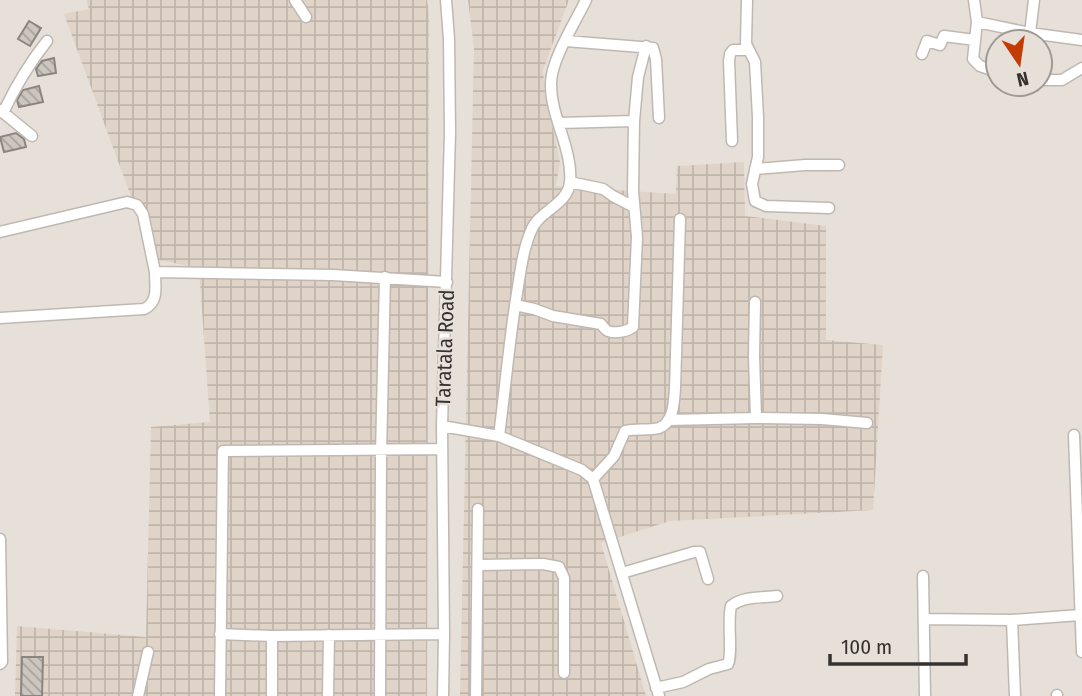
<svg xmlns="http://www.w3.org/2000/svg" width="1082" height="696" font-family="'Fira Sans Condensed',sans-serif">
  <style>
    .industrial { fill: url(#industrial-grid) }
    .building { fill: url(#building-back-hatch); stroke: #8b857f; stroke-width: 2 }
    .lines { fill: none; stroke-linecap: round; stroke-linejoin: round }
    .minor-casing { stroke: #bfb8b2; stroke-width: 13 }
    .minor { stroke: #fff; stroke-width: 10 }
    .labels { text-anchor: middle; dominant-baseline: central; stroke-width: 5; stroke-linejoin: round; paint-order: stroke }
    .street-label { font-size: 21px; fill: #353230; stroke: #e7e0d9 }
  </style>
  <defs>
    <pattern id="industrial-grid" width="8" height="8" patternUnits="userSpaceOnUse" patternTransform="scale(1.75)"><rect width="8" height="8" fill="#e0d3c7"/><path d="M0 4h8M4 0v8" fill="none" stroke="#c1b6ab"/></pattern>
    <pattern id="building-back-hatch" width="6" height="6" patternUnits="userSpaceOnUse" patternTransform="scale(1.75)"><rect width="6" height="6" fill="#ccc6bf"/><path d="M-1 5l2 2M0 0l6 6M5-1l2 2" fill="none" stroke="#a6a19c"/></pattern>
  </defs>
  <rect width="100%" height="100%" fill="#e7e0d9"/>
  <!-- industrial -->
  <path class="industrial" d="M 86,0 L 427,0 L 429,13 L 427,696 L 15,696 L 17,626 L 146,637 L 151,427 L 210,422 L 199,268 L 154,259 L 64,14 L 89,9 Z
    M 468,0 L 569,0 L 543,70 L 545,92 L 560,162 L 556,186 L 676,194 L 677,166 L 744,162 L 745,216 L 826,226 L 826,340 L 883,345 L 873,510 L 670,521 L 601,543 L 646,696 L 460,696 L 474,48 Z"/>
  <!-- building -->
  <path class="building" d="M 29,21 L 41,28 L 30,46 L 18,39 Z
    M 54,58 L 56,73 L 38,76 L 36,69 L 42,61 Z
    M 39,86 L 43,102 L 19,107 L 17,100 L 23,90 Z
    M 16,133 L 24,139 L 26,147 L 4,152 L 0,137 Z
    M 22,657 L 43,657 L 42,696 L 21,696 Z"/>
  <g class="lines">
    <defs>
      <path id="minor" d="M 295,0 L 306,17
        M 747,0 L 746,44 L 755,62 L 758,117 L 758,157 L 752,184 L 755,201 L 766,206 L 829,208
        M 974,0 L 977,22 L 973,59 L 980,66 L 998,72
        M 977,22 L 1030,33 L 1082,40
        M 1030,33 L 1034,0
        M 566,41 L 653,48 L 656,59 L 659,118
        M 922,54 L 927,41 L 940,45 L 944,36 L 975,40
        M 1040,80 L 1062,80 L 1082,68
        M 0,110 L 32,136
        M 3,113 C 16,85 28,65 47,41
        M 559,123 L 634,121
        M 732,141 L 729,61 L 730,54 L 733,50 L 749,50
        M 755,169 L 805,165 L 839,165
        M 570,182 L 603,189 L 613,196 L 634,207
        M 0,232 L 127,202 L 137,205 L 143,214 L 155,272 L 333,275 L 447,282
        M 755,302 L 754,356 L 756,418
        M 515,305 L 534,309 L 553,316 L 601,324 C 602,325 606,331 608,331 C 615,334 628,331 633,327 L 637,237 L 633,191 L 634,121 L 638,77 L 646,46
        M 0,318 L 144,309 C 159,302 155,287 155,272
        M 668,420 L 756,418 L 822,419 L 867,423
        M 442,426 L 499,436 L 582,470 L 593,479 L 659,696
        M 1074,435 L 1082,652
        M 499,436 C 505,390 509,344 516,299 C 520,276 522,252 531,231 C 538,211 568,205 570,182 C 573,149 550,116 551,83 C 551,60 576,21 586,0
        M 593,479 L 614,456 L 625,431 C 636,428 648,431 659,428 C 674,423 674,401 675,388 L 680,219
        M 0,539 L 2,662 L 0,664
        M 478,565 L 543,564 L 559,567 L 564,578 L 564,673
        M 622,573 L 694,552 L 700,552 L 708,579
        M 923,576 L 925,696
        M 924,619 L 1012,620 L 1080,615
        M 1012,620 L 1015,696
        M 220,634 L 272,636 L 444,634
        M 656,688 L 683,682 L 709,669 L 728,664 C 733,653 727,622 731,606 C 744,596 761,598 777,596
        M 1057,695 L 1057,696
        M 138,696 L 148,652
        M 220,696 L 223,451 L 442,449
        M 272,696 L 272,636
        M 328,696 L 329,635
        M 380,696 L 381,455 L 385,277
        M 443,696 L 444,634 L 442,426 L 450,132 L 449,39 L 446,0
        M 476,696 L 478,509"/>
    </defs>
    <!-- minor casing -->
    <use href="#minor" class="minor-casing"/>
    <!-- minor -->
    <use href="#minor" class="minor"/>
  </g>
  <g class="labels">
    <!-- street labels -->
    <g class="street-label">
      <text transform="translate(445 348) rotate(-88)">Taratala Road</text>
    </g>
  </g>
  <!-- north arrow -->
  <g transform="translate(1019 63) rotate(167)"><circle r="33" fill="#e7e0d9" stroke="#a09a95" stroke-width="2"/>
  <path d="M0-5L12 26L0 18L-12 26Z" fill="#c33b05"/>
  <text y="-10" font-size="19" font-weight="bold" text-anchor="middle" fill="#353230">N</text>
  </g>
  <!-- scale -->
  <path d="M830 654v10h136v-10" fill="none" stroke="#353230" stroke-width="3.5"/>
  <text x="841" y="654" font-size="21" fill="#353230" stroke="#e7e0d9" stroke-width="5" paint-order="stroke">100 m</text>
</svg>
